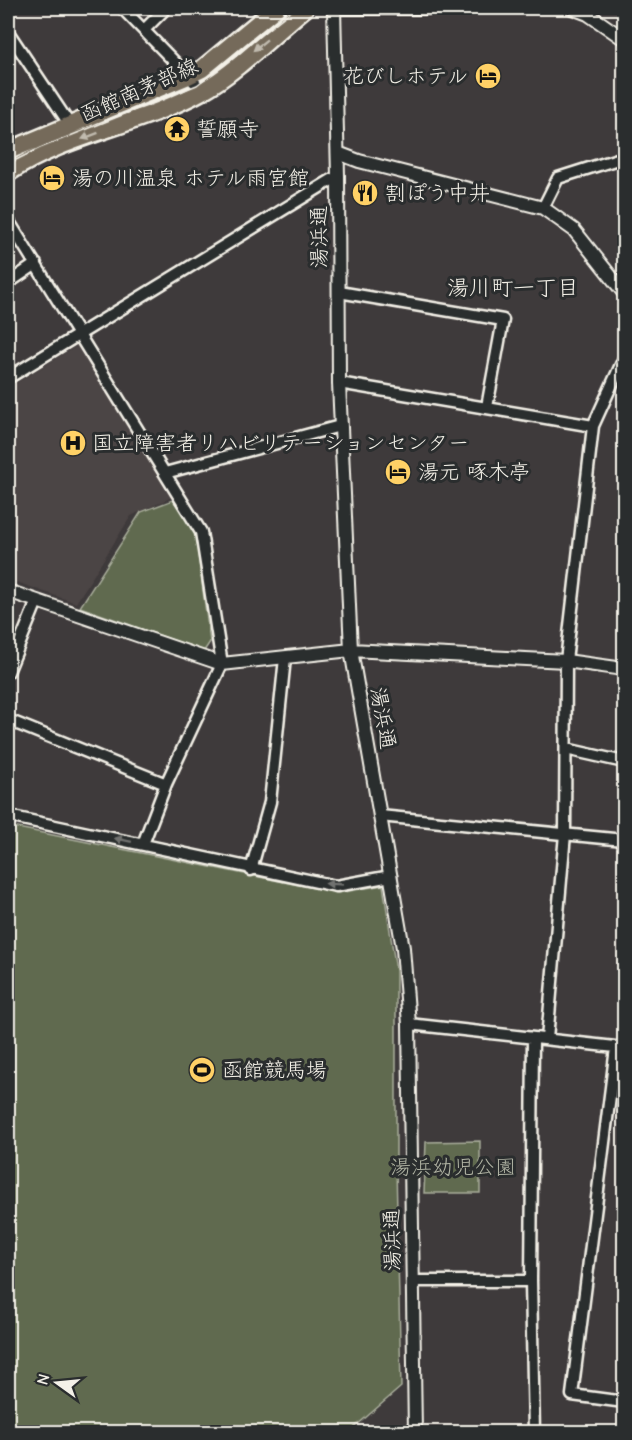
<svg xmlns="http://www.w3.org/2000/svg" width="632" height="1440" font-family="'Comic Neue','Klee One',sans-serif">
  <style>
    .built { fill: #4c4444 }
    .green { fill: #606a50; stroke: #aaae9c; stroke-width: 1.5 }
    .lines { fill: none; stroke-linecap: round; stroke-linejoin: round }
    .minor-casing { stroke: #f4f1e8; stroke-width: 15 }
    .tertiary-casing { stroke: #f4f1e8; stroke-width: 16 }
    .primary-casing { stroke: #f4f1e8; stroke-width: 21 }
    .minor { stroke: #2a2d2e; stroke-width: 10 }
    .tertiary { stroke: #2a2d2e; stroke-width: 12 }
    .primary { stroke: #746a5a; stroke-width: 16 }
    .tram { stroke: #f4f1e8; stroke-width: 1.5 }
    .oneway { fill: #c1bbaf }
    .oneway2 { fill: #71726f }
    .labels { text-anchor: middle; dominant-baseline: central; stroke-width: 6; stroke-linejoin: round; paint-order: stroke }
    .poi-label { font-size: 21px; fill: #f4f1e8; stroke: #2a2d2e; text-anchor: start }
    .street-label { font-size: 21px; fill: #f4f1e8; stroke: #2a2d2e }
    .park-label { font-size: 21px; fill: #b1b4a4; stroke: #2a2d2e }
    .neighbourhood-label { font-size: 22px; fill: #f4f1e8; stroke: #2a2d2e }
  </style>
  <rect width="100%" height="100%" fill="#3e3a3b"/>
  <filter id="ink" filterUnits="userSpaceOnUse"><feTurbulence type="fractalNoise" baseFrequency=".0167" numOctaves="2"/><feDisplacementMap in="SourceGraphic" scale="12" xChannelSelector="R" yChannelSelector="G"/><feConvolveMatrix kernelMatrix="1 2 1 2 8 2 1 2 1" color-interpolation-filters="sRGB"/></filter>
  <g filter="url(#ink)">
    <!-- built -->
    <path class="built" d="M 78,345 L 172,497 L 131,516 L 76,603 L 8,579 L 8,388 Z"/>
    <!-- green -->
    <path class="green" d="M 173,500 L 195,532 L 210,642 L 204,651 L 80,607 L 141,512 Z
      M 8,826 L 338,893 L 383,885 L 396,971 L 396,1168 L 401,1387 L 349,1432 L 8,1432 Z
      M 480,1141 L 480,1193 L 424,1193 L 426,1142 Z"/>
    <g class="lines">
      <defs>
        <path id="minor" d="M 122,8 L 202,90
          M 144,30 L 166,8
          M 8,32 L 70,125
          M 543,208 L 558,178 L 624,157
          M 8,220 L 201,532 L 222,664 L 166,784 L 143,844
          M 8,283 L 36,264
          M 339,292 L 503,320 L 487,407
          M 8,378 L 338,176
          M 339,383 L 593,426
          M 165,473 L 340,426
          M 8,672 L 37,601
          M 8,720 L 166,784
          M 566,749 L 624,762
          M 8,816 L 336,886 L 391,876
          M 380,816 L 624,840
          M 251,870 L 270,802 L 285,658
          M 409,1024 L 624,1048
          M 533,1038 L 531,1281 L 534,1432
          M 547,1039 L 565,834 L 566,661 L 593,426 L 624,358
          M 616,1048 L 572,1395 L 624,1402
          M 413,1281 L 531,1281"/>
        <path id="tertiary" d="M 334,8 L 338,176 L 339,383 L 351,650 L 403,948 L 409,1024 L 415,1432
          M 336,8 L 472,8
          M 572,8 L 588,14 L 624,39
          M 338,153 L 359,161 L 543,208 L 574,230 L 624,293
          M 8,591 L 222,664 L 351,650 L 566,661 L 624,669"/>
        <path id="primary" d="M 8,151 L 188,76 L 202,69 L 276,8
          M 8,173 C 66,134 141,125 202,91 C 238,71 273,34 305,8"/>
      </defs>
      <!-- minor casing -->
      <use href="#minor" class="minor-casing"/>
      <!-- tertiary casing -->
      <use href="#tertiary" class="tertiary-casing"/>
      <!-- primary casing -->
      <use href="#primary" class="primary-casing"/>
      <!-- minor -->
      <use href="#minor" class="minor"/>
      <!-- tertiary -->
      <use href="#tertiary" class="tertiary"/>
      <!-- primary -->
      <use href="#primary" class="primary"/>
      <!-- tram -->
      <path class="tram" d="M 8,164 L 40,148 L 197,85 L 295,8"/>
    </g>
    <!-- one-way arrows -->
    <defs><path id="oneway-solid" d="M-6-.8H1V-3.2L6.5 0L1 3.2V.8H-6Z" transform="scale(1.5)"/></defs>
    <g class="oneway">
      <use href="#oneway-solid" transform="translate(260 45) rotate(141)"/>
      <use href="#oneway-solid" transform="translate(90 136) rotate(159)"/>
    </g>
    <g class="oneway2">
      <use href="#oneway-solid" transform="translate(123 840) rotate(-168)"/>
      <use href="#oneway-solid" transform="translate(334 884) rotate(-177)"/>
    </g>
  </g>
  <!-- icons -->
  <defs>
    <symbol id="hotel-disc" viewBox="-11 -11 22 22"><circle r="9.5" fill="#ffd166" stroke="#2a2d2e"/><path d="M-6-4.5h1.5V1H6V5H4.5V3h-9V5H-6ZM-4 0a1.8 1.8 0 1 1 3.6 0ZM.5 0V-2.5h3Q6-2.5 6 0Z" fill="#111"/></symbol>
    <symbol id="temple-disc" viewBox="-11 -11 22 22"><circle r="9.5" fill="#ffd166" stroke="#2a2d2e"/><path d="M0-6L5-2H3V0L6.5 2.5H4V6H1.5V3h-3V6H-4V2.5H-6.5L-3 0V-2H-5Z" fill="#111"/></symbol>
    <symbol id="restaurant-disc" viewBox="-11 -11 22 22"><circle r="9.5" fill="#ffd166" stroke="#2a2d2e"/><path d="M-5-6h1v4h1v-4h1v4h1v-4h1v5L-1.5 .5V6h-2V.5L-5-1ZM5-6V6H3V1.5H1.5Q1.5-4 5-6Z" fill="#111"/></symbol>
    <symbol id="hospital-disc" viewBox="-11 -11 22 22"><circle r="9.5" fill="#ffd166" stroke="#2a2d2e"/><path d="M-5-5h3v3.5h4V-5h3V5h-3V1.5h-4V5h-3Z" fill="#111"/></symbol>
    <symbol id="stadium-disc" viewBox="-11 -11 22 22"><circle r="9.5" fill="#ffd166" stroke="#2a2d2e"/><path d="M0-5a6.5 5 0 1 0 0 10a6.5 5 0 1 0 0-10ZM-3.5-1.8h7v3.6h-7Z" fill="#111"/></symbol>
  </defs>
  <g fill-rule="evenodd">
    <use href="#hotel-disc" x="473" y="61" width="30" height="30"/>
    <use href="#temple-disc" x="162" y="114" width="30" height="30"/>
    <use href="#hotel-disc" x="37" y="163" width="30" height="30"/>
    <use href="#restaurant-disc" x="350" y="178" width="30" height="30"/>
    <use href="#hospital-disc" x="58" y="428" width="30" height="30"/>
    <use href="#hotel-disc" x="383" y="457" width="30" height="30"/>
    <use href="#stadium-disc" x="187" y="1055" width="30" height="30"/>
  </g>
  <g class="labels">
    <!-- poi labels -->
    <g class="poi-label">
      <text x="468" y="76" text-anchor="end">花びしホテル</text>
      <text x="196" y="129">誓願寺</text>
      <text x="72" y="178">湯の川温泉 ホテル雨宮館</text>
      <text x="385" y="193">割ぽう中井</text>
      <text x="92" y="443">国立障害者リハビリテーションセンター</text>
      <text x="418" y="472">湯元 啄木亭</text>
      <text x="222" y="1070">函館競馬場</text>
    </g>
    <!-- street labels -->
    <g class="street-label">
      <text transform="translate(139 90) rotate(-24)">函館南茅部線</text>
      <text transform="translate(319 237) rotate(-90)">湯浜通</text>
      <text transform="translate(383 718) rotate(80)">湯浜通</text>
      <text transform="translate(392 1240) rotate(-91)">湯浜通</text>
    </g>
    <!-- park labels -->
    <g class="park-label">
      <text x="453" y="1167">湯浜幼児公園</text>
    </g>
    <!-- neighbourhood labels -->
    <g class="neighbourhood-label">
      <text x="513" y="288">湯川町一丁目</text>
    </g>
  </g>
  <!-- margin -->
  <rect width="632" height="1440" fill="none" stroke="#2a2d2e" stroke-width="30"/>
  <rect x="15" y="15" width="602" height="1410" fill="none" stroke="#f4f1e8" stroke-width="2" filter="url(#ink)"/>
  <!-- north arrow -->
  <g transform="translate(57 1383) rotate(285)" stroke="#2a2d2e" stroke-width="4.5" paint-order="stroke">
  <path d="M0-4.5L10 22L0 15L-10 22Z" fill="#f4f1e8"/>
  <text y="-9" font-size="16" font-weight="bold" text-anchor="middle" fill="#f4f1e8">N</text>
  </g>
</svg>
